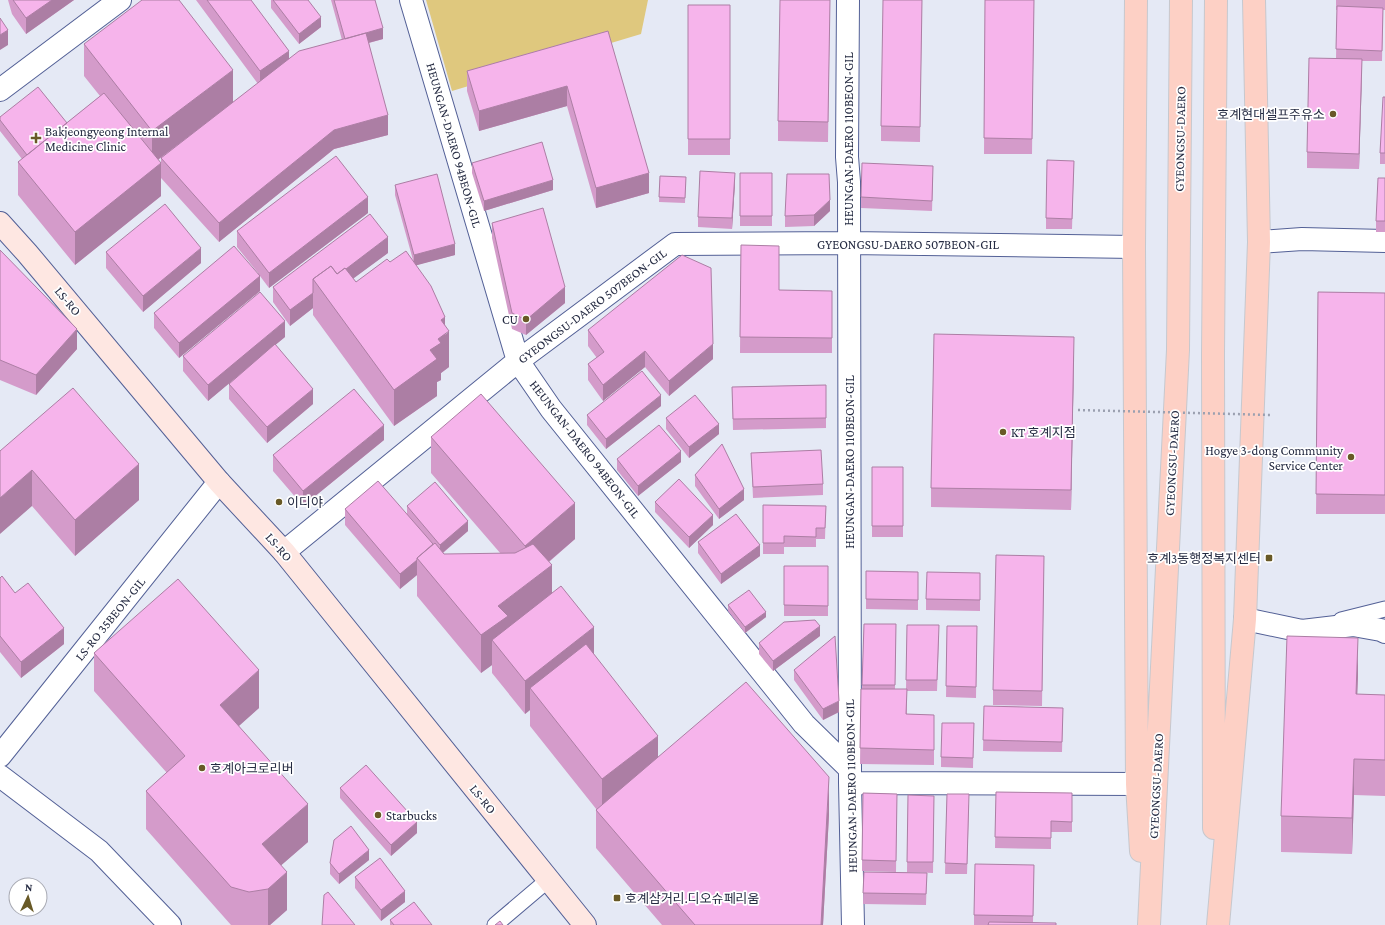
<svg xmlns="http://www.w3.org/2000/svg" width="1385" height="925" font-family="'Crimson Pro','Noto Sans KR',serif">
  <style>
    .green { fill: #dfc87e }
    .lines { fill: none; stroke-linecap: round; stroke-linejoin: round }
    .lane-casing { stroke: #536096; stroke-width: 17 }
    .street-casing { stroke: #536096; stroke-width: 24 }
    .secondary-casing { stroke: #536096; stroke-width: 24 }
    .primary-casing { stroke: #c6c8ce; stroke-width: 24 }
    .lane { stroke: #fff; stroke-width: 15 }
    .street { stroke: #fff; stroke-width: 22 }
    .secondary { stroke: #fee7e2; stroke-width: 22 }
    .primary { stroke: #fdd0c5; stroke-width: 22 }
    .path-bridge { stroke: #9ba0b0; stroke-width: 2.5; stroke-dasharray: 2 3; stroke-linecap: butt }
    .wall { fill: #d49bca }
    .shaded-wall { fill: #ac7ea4 }
    .building { fill: #f6b4eb; stroke: #ac7ea4 }
    .poi-dot { fill: #685926; stroke: #fff; stroke-width: 1.5 }
    .labels { text-anchor: middle; dominant-baseline: central; stroke-width: 3.5; stroke-linejoin: round; paint-order: stroke }
    .poi-label { font-size: 13px; fill: #252b42; stroke: #fff; text-anchor: start }
    .street-label { font-size: 13px; fill: #252b42; stroke: #fff }
  </style>
  <rect width="100%" height="100%" fill="#e5e9f5"/>
  <!-- green -->
  <path class="green" d="M 426,0 L 648,0 L 641,34 L 452,91 Z"/>
  <g class="lines">
    <defs>
      <path id="lane" d="M 1341,620 L 1385,609
        M 495,925 L 548,880"/>
      <path id="street" d="M 411,0 L 518,361 L 551,409 L 804,724 L 850,769
        M 848,0 L 847,157 L 849,182 L 850,783 L 853,925
        M 0,90 L 120,0
        M 1259,242 L 1302,239 L 1385,241
        M 284,552 L 518,361 L 675,244 L 849,243 L 1134,247
        M 1245,619 L 1302,631 L 1353,625 L 1381,630 L 1385,632
        M 0,756 L 219,482
        M 0,776 L 99,851 L 170,925
        M 850,783 L 1137,784"/>
      <path id="secondary" d="M 0,223 L 27,253 L 219,482 L 284,552 L 585,925"/>
      <path id="primary" d="M 1136,0 L 1134,247 L 1137,784 L 1141,851
        M 1214,828 L 1213,354 L 1216,0
        M 1149,925 L 1178,350 L 1181,0
        M 1218,925 L 1245,619 L 1259,242 L 1254,0"/>
    </defs>
    <!-- lane casing -->
    <use href="#lane" class="lane-casing"/>
    <!-- street casing -->
    <use href="#street" class="street-casing"/>
    <!-- secondary casing -->
    <use href="#secondary" class="secondary-casing"/>
    <!-- primary casing -->
    <use href="#primary" class="primary-casing"/>
    <!-- lane -->
    <use href="#lane" class="lane"/>
    <!-- street -->
    <use href="#street" class="street"/>
    <!-- secondary -->
    <use href="#secondary" class="secondary"/>
    <!-- primary -->
    <use href="#primary" class="primary"/>
    <!-- path-bridge -->
    <path class="path-bridge" d="M 1078,410 L 1272,415"/>
  </g>
  <!-- wall -->
  <path class="wall" d="M 8,0 L 74,0 L 26,34 L 12,14 Z
    M 196,0 L 251,0 L 289,60 L 342,40 L 331,0 L 375,0 L 383,39 L 369,43 L 388,135 L 334,149 L 219,242 L 161,178 L 161,158 L 258,84 Z
    M 271,0 L 308,0 L 321,27 L 299,44 L 271,8 Z
    M 830,0 L 828,142 L 778,141 L 778,121 Z
    M 922,0 L 920,142 L 881,141 L 881,126 Z
    M 985,0 L 1034,0 L 1032,154 L 984,154 Z
    M 1336,0 L 1385,0 L 1385,10 L 1383,10 L 1382,61 L 1362,61 L 1359,169 L 1307,168 L 1307,152 L 1336,58 L 1337,10 L 1336,10 Z
    M 688,5 L 730,5 L 730,155 L 688,155 Z
    M 608,31 L 649,193 L 596,208 L 567,106 L 479,131 L 467,91 L 467,71 Z
    M 84,44 L 233,103 L 158,160 L 161,196 L 75,265 L 18,195 L 18,162 L 22,159 L 0,131 L 0,117 L 67,123 L 100,96 L 84,76 Z
    M 1385,97 L 1385,164 L 1380,164 L 1380,153 Z
    M 1074,161 L 1072,229 L 1046,229 L 1046,218 Z
    M 472,163 L 553,190 L 484,211 L 472,173 Z
    M 740,173 L 772,173 L 772,226 L 740,226 Z
    M 660,176 L 686,177 L 685,203 L 659,202 Z
    M 933,177 L 932,211 L 861,208 L 861,197 Z
    M 1385,178 L 1385,232 L 1376,232 L 1376,221 Z
    M 735,183 L 732,229 L 698,227 L 698,217 Z
    M 395,185 L 455,255 L 416,265 L 445,324 L 449,367 L 441,373 L 441,380 L 437,382 L 437,396 L 394,426 L 313,315 L 313,308 L 290,326 L 273,302 L 273,287 L 388,253 L 353,278 L 356,282 L 390,262 L 413,260 L 395,195 Z
    M 830,211 L 814,226 L 785,227 L 785,216 Z
    M 368,213 L 269,288 L 260,276 L 260,291 L 179,358 L 154,328 L 154,313 L 258,273 L 237,247 L 237,231 Z
    M 492,223 L 565,303 L 526,335 L 512,329 L 492,238 Z
    M 741,245 L 779,290 L 832,291 L 832,353 L 740,353 Z
    M 0,250 L 77,349 L 36,395 L 0,380 Z
    M 106,252 L 201,263 L 143,312 L 106,268 Z
    M 1318,292 L 1385,293 L 1385,514 L 1316,514 Z
    M 588,330 L 713,359 L 669,396 L 645,367 L 603,401 L 588,380 L 588,364 L 597,358 L 588,346 Z
    M 285,337 L 275,345 L 313,404 L 267,443 L 229,399 L 229,384 L 254,362 L 208,401 L 183,371 L 183,356 Z
    M 1074,356 L 1071,510 L 931,507 L 931,488 Z
    M 826,385 L 826,428 L 733,430 L 732,387 Z
    M 661,406 L 606,449 L 587,425 L 587,415 Z
    M 666,418 L 719,434 L 689,458 L 666,429 Z
    M 431,437 L 575,539 L 549,562 L 552,593 L 594,655 L 658,757 L 829,815 L 823,925 L 662,925 L 596,848 L 596,810 L 597,810 L 530,726 L 530,710 L 525,714 L 492,673 L 492,665 L 481,673 L 417,596 L 417,575 L 400,589 L 345,525 L 345,509 L 407,514 L 407,506 L 468,531 L 443,553 L 444,554 L 501,554 L 431,473 Z
    M 384,440 L 303,506 L 273,471 L 273,455 Z
    M 0,451 L 139,500 L 75,556 L 32,506 Z
    M 751,453 L 823,484 L 823,495 L 753,498 Z
    M 617,459 L 681,462 L 638,496 L 617,470 Z
    M 872,467 L 903,467 L 903,537 L 872,537 Z
    M 695,475 L 744,500 L 719,519 L 695,486 Z
    M 655,502 L 713,525 L 689,548 L 655,512 Z
    M 763,505 L 826,506 L 825,539 L 816,539 L 816,547 L 784,547 L 784,554 L 763,554 Z
    M 698,542 L 760,556 L 721,584 L 698,553 Z
    M 1044,556 L 1042,706 L 993,705 L 993,690 Z
    M 784,566 L 828,566 L 828,616 L 784,616 Z
    M 866,571 L 918,572 L 918,610 L 866,609 Z
    M 980,573 L 980,611 L 926,610 L 926,599 Z
    M 0,578 L 64,644 L 21,678 L 0,652 Z
    M 728,605 L 766,617 L 745,633 L 728,611 Z
    M 864,624 L 896,624 L 895,689 L 906,689 L 907,625 L 939,636 L 937,691 L 907,691 L 907,714 L 934,715 L 934,765 L 860,764 L 861,689 L 862,689 Z
    M 947,626 L 977,626 L 976,698 L 946,697 Z
    M 820,636 L 773,671 L 759,654 L 759,643 Z
    M 94,653 L 259,708 L 238,726 L 308,842 L 281,865 L 287,910 L 270,925 L 231,925 L 146,829 L 146,791 L 167,773 L 94,691 Z
    M 794,670 L 839,712 L 823,720 L 794,680 Z
    M 1358,675 L 1357,694 L 1385,695 L 1385,796 L 1354,795 L 1352,854 L 1281,852 L 1281,816 Z
    M 984,706 L 1063,708 L 1062,752 L 983,751 Z
    M 974,723 L 973,768 L 941,767 L 941,757 Z
    M 340,788 L 417,833 L 391,856 L 340,798 Z
    M 996,792 L 1072,793 L 1072,832 L 1051,832 L 1051,849 L 995,848 Z
    M 863,793 L 897,794 L 896,872 L 862,871 Z
    M 947,794 L 969,805 L 967,874 L 945,874 Z
    M 908,795 L 934,796 L 933,873 L 907,872 Z
    M 369,860 L 339,884 L 330,874 L 330,863 Z
    M 1034,865 L 1033,922 L 1056,925 L 974,925 L 974,915 Z
    M 864,872 L 927,873 L 926,905 L 863,904 Z
    M 355,877 L 405,902 L 381,921 L 355,888 Z
    M 390,920 L 432,925 L 390,925 Z"/>
  <!-- shaded-wall -->
  <path class="shaded-wall" d="M 52,0 L 74,0 L 26,34 L 26,18 Z
    M 321,17 L 321,27 L 299,44 L 299,34 Z
    M 383,28 L 383,39 L 345,49 L 345,39 Z
    M 8,30 L 8,45 L 0,50 L 0,35 Z
    M 289,51 L 289,66 L 260,87 L 260,71 Z
    M 1362,59 L 1362,75 L 1359,169 L 1359,154 Z
    M 233,70 L 233,103 L 152,164 L 152,131 Z
    M 567,86 L 567,106 L 479,131 L 479,111 Z
    M 388,115 L 388,135 L 334,149 L 219,242 L 219,223 L 334,130 Z
    M 161,163 L 161,196 L 75,265 L 75,232 Z
    M 649,173 L 649,193 L 596,208 L 596,188 Z
    M 735,173 L 735,183 L 732,229 L 732,218 Z
    M 553,180 L 553,190 L 484,211 L 484,201 Z
    M 368,197 L 368,213 L 269,288 L 269,273 Z
    M 830,200 L 830,211 L 814,226 L 814,215 Z
    M 388,237 L 388,253 L 327,298 L 320,288 Z
    M 455,244 L 455,255 L 414,266 L 414,255 Z
    M 201,248 L 201,263 L 143,312 L 143,296 Z
    M 260,276 L 260,291 L 179,358 L 179,343 Z
    M 565,287 L 565,303 L 526,335 L 526,320 Z
    M 313,293 L 313,308 L 290,326 L 290,310 Z
    M 445,317 L 445,335 L 449,331 L 449,367 L 441,373 L 441,380 L 437,382 L 437,396 L 394,426 L 394,390 L 430,350 L 438,339 L 441,320 Z
    M 285,321 L 285,337 L 208,401 L 208,385 Z
    M 77,329 L 77,349 L 36,395 L 36,375 Z
    M 1074,337 L 1074,356 L 1071,510 L 1071,490 Z
    M 713,344 L 713,359 L 669,396 L 669,381 Z
    M 645,351 L 645,367 L 603,401 L 603,385 Z
    M 313,389 L 313,404 L 267,443 L 267,427 Z
    M 661,395 L 661,406 L 606,449 L 606,439 Z
    M 719,424 L 719,434 L 689,458 L 689,447 Z
    M 384,425 L 384,440 L 303,506 L 303,491 Z
    M 681,451 L 681,462 L 638,496 L 638,486 Z
    M 139,464 L 139,500 L 75,556 L 75,520 Z
    M 32,470 L 32,506 L 0,534 L 0,498 Z
    M 744,489 L 744,500 L 719,519 L 719,509 Z
    M 575,503 L 575,539 L 525,582 L 525,546 Z
    M 713,515 L 713,525 L 689,548 L 689,537 Z
    M 468,521 L 468,531 L 440,555 L 440,545 Z
    M 760,545 L 760,556 L 721,584 L 721,574 Z
    M 417,560 L 417,575 L 400,589 L 400,574 Z
    M 552,565 L 552,603 L 492,640 L 492,665 L 481,673 L 481,635 L 498,606 Z
    M 766,612 L 766,617 L 745,633 L 745,627 Z
    M 820,626 L 820,636 L 773,671 L 773,661 Z
    M 594,627 L 594,660 L 530,688 L 530,710 L 525,714 L 525,681 Z
    M 64,628 L 64,644 L 21,678 L 21,662 Z
    M 1358,638 L 1358,675 L 1356,731 L 1356,694 Z
    M 259,670 L 259,708 L 220,743 L 220,705 Z
    M 839,701 L 839,712 L 823,720 L 823,709 Z
    M 658,736 L 658,773 L 602,817 L 602,779 Z
    M 1354,759 L 1354,795 L 1352,854 L 1352,818 Z
    M 829,777 L 829,815 L 823,925 L 821,925 Z
    M 308,804 L 308,842 L 262,882 L 262,844 Z
    M 417,822 L 417,833 L 391,856 L 391,845 Z
    M 369,850 L 369,860 L 339,884 L 339,874 Z
    M 287,872 L 287,910 L 270,925 L 268,925 L 268,889 Z
    M 405,891 L 405,902 L 381,921 L 381,910 Z"/>
  <!-- building -->
  <path class="building" d="M 13,0 L 52,0 L 26,18 Z
    M 142,0 L 179,0 L 233,70 L 152,131 L 84,44 Z
    M 207,0 L 251,0 L 289,51 L 260,71 Z
    M 273,0 L 308,0 L 321,17 L 299,34 Z
    M 334,0 L 375,0 L 383,28 L 345,39 Z
    M 780,0 L 830,0 L 828,122 L 778,121 Z
    M 883,0 L 922,0 L 920,127 L 881,126 Z
    M 985,0 L 1034,0 L 1032,139 L 984,138 Z
    M 688,5 L 730,5 L 730,139 L 688,139 Z
    M 1337,6 L 1383,8 L 1382,51 L 1336,49 Z
    M 0,18 L 8,30 L 0,35 Z
    M 608,31 L 649,173 L 596,188 L 567,86 L 479,111 L 467,71 Z
    M 366,33 L 388,115 L 334,130 L 219,223 L 161,158 L 299,51 Z
    M 1309,58 L 1362,59 L 1359,154 L 1307,152 Z
    M 38,87 L 67,123 L 27,155 L 0,120 L 0,117 Z
    M 104,93 L 161,163 L 75,232 L 18,162 Z
    M 1383,97 L 1385,97 L 1385,153 L 1380,153 Z
    M 542,142 L 553,180 L 484,201 L 472,163 Z
    M 336,156 L 368,197 L 269,273 L 237,231 Z
    M 1047,160 L 1074,161 L 1072,219 L 1046,218 Z
    M 862,163 L 933,166 L 932,201 L 861,197 Z
    M 700,171 L 735,173 L 732,218 L 698,217 Z
    M 740,173 L 772,173 L 772,216 L 740,216 Z
    M 437,174 L 455,244 L 414,255 L 395,185 Z
    M 787,174 L 829,174 L 830,200 L 814,215 L 785,216 Z
    M 660,176 L 686,177 L 685,198 L 659,197 Z
    M 1378,178 L 1385,178 L 1385,221 L 1376,221 Z
    M 165,204 L 201,248 L 143,296 L 106,252 Z
    M 543,208 L 565,287 L 526,320 L 512,313 L 492,223 Z
    M 370,214 L 388,237 L 346,269 L 345,268 L 337,274 L 331,266 L 313,279 L 313,293 L 290,310 L 273,287 Z
    M 741,245 L 779,246 L 779,290 L 832,291 L 832,338 L 740,337 Z
    M 234,246 L 260,276 L 179,343 L 154,313 Z
    M 0,250 L 77,329 L 36,375 L 0,360 Z
    M 406,251 L 431,286 L 445,317 L 441,320 L 449,331 L 438,339 L 441,343 L 430,350 L 437,359 L 394,390 L 313,279 L 331,266 L 337,274 L 345,268 L 356,282 L 387,259 L 390,262 Z
    M 682,255 L 711,268 L 713,344 L 669,381 L 645,351 L 603,385 L 588,364 L 604,352 L 588,330 Z
    M 260,292 L 285,321 L 208,385 L 183,356 Z
    M 1318,292 L 1385,293 L 1385,495 L 1316,494 Z
    M 934,334 L 1074,337 L 1071,490 L 931,488 Z
    M 275,344 L 313,389 L 267,427 L 229,384 Z
    M 642,371 L 661,395 L 606,439 L 587,415 Z
    M 826,385 L 826,418 L 733,419 L 732,387 Z
    M 73,388 L 139,464 L 75,520 L 32,470 L 0,498 L 0,451 Z
    M 354,389 L 384,425 L 303,491 L 273,455 Z
    M 481,394 L 575,503 L 525,546 L 431,437 Z
    M 695,395 L 719,424 L 689,447 L 666,418 Z
    M 659,425 L 681,451 L 638,486 L 617,459 Z
    M 722,444 L 744,489 L 719,509 L 695,475 Z
    M 821,450 L 823,484 L 753,487 L 751,453 Z
    M 872,467 L 903,467 L 903,526 L 872,526 Z
    M 679,479 L 713,515 L 689,537 L 655,502 Z
    M 378,481 L 433,544 L 417,558 L 417,560 L 400,574 L 345,509 Z
    M 435,482 L 468,521 L 440,545 L 407,506 Z
    M 763,505 L 826,506 L 825,528 L 816,528 L 816,537 L 784,536 L 784,543 L 763,543 Z
    M 736,514 L 760,545 L 721,574 L 698,542 Z
    M 435,543 L 444,554 L 515,553 L 533,544 L 552,565 L 498,606 L 508,616 L 481,635 L 417,558 Z
    M 996,555 L 1044,556 L 1042,691 L 993,690 Z
    M 784,566 L 828,566 L 828,606 L 784,605 Z
    M 866,571 L 918,572 L 918,600 L 866,599 Z
    M 927,572 L 980,573 L 980,600 L 926,599 Z
    M 2,576 L 15,593 L 28,583 L 64,628 L 21,662 L 0,636 L 0,578 Z
    M 178,579 L 259,670 L 220,705 L 308,804 L 262,844 L 287,872 L 268,889 L 249,892 L 231,887 L 146,791 L 185,756 L 94,653 Z
    M 561,586 L 594,627 L 525,681 L 492,640 Z
    M 749,590 L 766,612 L 745,627 L 728,605 Z
    M 815,620 L 820,626 L 773,661 L 759,643 L 784,622 Z
    M 864,624 L 896,624 L 895,685 L 862,685 Z
    M 907,625 L 939,625 L 937,680 L 906,680 Z
    M 947,626 L 977,626 L 976,687 L 946,686 Z
    M 835,636 L 839,701 L 823,709 L 794,670 Z
    M 1287,636 L 1358,638 L 1356,694 L 1385,695 L 1385,760 L 1354,759 L 1352,818 L 1281,816 Z
    M 586,644 L 658,736 L 602,779 L 530,688 Z
    M 746,682 L 829,777 L 821,925 L 695,925 L 596,810 Z
    M 861,689 L 907,689 L 906,714 L 934,715 L 934,750 L 860,748 Z
    M 984,706 L 1063,708 L 1062,742 L 983,740 Z
    M 942,723 L 974,723 L 973,758 L 941,757 Z
    M 366,765 L 417,822 L 391,845 L 340,788 Z
    M 996,792 L 1072,793 L 1072,822 L 1051,821 L 1051,838 L 995,837 Z
    M 863,793 L 897,794 L 896,861 L 862,860 Z
    M 947,794 L 969,794 L 967,864 L 945,863 Z
    M 908,795 L 934,796 L 933,862 L 907,862 Z
    M 351,826 L 369,850 L 339,874 L 330,863 L 334,840 Z
    M 380,858 L 405,891 L 381,910 L 355,877 Z
    M 975,864 L 1034,865 L 1033,916 L 974,915 Z
    M 864,872 L 927,873 L 926,894 L 863,893 Z
    M 328,892 L 355,925 L 322,925 L 324,895 Z
    M 414,902 L 432,925 L 394,925 L 390,920 Z
    M 500,921 L 503,925 L 495,925 Z
    M 989,922 L 1056,923 L 1056,925 L 988,925 Z"/>
  <!-- markers -->
  <g class="poi-dot">
    <circle cx="1333" cy="114" r="4"/>
    <path d="M34 132h4v4h4v4h-4v4h-4v-4h-4v-4h4z"/>
    <circle cx="526" cy="319" r="4"/>
    <circle cx="1003" cy="432" r="4"/>
    <circle cx="1351" cy="457" r="4"/>
    <circle cx="279" cy="502" r="4"/>
    <rect x="1265" y="554" width="8" height="8" rx="2"/>
    <circle cx="202" cy="768" r="4"/>
    <circle cx="378" cy="815" r="4"/>
    <rect x="613" y="894" width="8" height="8" rx="2"/>
  </g>
  <g class="labels">
    <!-- poi labels -->
    <g class="poi-label">
      <text x="1325" y="114" text-anchor="end">호계현대셀프주유소</text>
      <text x="45" y="131">Bakjeongyeong Internal<tspan x="45" dy="15">Medicine Clinic</tspan></text>
      <text x="518" y="319" text-anchor="end">CU</text>
      <text x="1011" y="432">KT 호계지점</text>
      <text x="1343" y="450" text-anchor="end">Hogye 3-dong Community<tspan x="1343" dy="15">Service Center</tspan></text>
      <text x="287" y="502">이디야</text>
      <text x="1261" y="558" text-anchor="end">호계3동행정복지센터</text>
      <text x="210" y="768">호계아크로리버</text>
      <text x="386" y="815">Starbucks</text>
      <text x="625" y="898">호계삼거리.디오슈페리움</text>
    </g>
    <!-- street labels -->
    <g class="street-label">
      <text transform="translate(848 139) rotate(-90)">HEUNGAN-DAERO 110BEON-GIL</text>
      <text transform="translate(1180 139) rotate(-89)">GYEONGSU-DAERO</text>
      <text transform="translate(454 145) rotate(74)">HEUNGAN-DAERO 94BEON-GIL</text>
      <text x="908" y="244">GYEONGSU-DAERO 507BEON-GIL</text>
      <text transform="translate(68 301) rotate(50)">LS-RO</text>
      <text transform="translate(592 306) rotate(-37)">GYEONGSU-DAERO 507BEON-GIL</text>
      <text transform="translate(585 449) rotate(52)">HEUNGAN-DAERO 94BEON-GIL</text>
      <text transform="translate(849 462) rotate(-90)">HEUNGAN-DAERO 110BEON-GIL</text>
      <text transform="translate(1172 463) rotate(-87)">GYEONGSU-DAERO</text>
      <text transform="translate(279 547) rotate(49)">LS-RO</text>
      <text transform="translate(110 619) rotate(-51)">LS-RO 35BEON-GIL</text>
      <text transform="translate(851 786) rotate(-91)">HEUNGAN-DAERO 110BEON-GIL</text>
      <text transform="translate(1156 786) rotate(-87)">GYEONGSU-DAERO</text>
      <text transform="translate(483 799) rotate(51)">LS-RO</text>
    </g>
  </g>
  <!-- north arrow -->
  <g transform="translate(28 897) rotate(4)"><circle r="19" fill="#ffffff" stroke="#a8aab3"/>
  <path d="M0-3L7 15L0 10L-7 15Z" fill="#685926"/>
  <text y="-6" font-size="11" font-weight="bold" text-anchor="middle" fill="#252b42">N</text>
  </g>
</svg>
